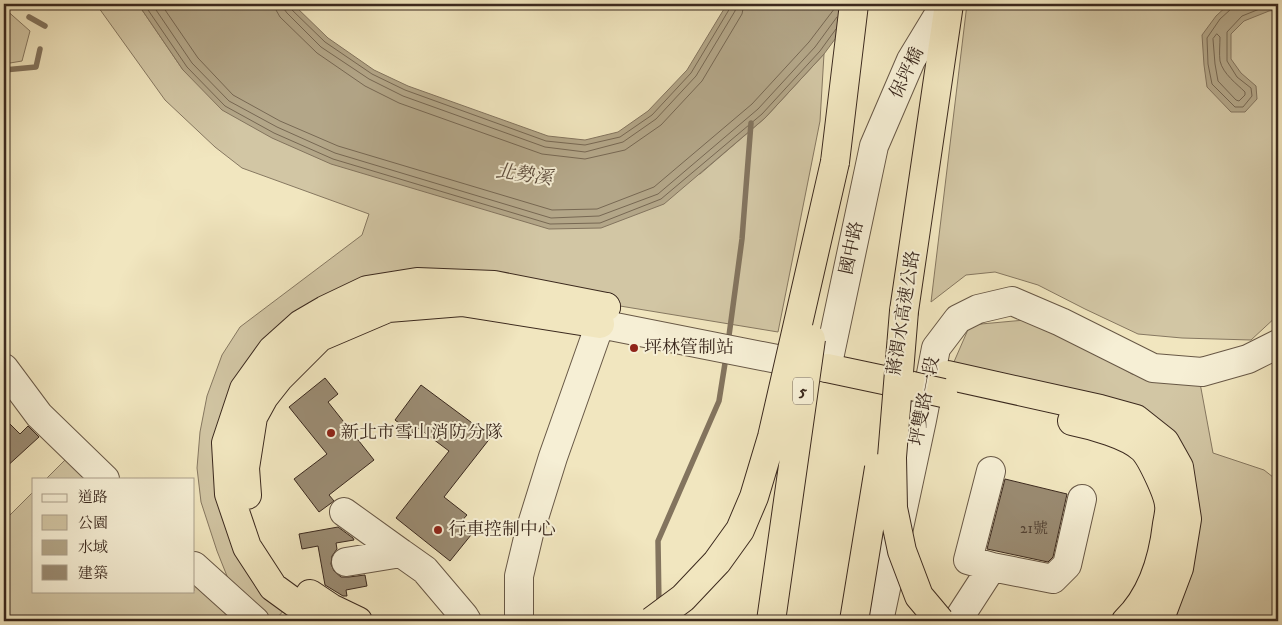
<svg xmlns="http://www.w3.org/2000/svg" width="1282" height="625" font-family="'IM FELL DW Pica','Noto Serif TC',serif">
  <style>
    .green { fill: #d2c6a4; stroke: #867861 }
    .water { fill: #b3a688; stroke: #83745e }
    .lines { fill: none; stroke-linecap: round; stroke-linejoin: round }
    .shore { stroke: #776853; stroke-width: 1 }
    .stream { stroke: #83745e; stroke-width: 5.5 }
    .building { fill: #9a8b72; stroke: #3b291e }
    .minor-casing { stroke: #685846; stroke-width: 30 }
    .highway-casing { stroke: #3b291e; stroke-width: 30 }
    .minor { stroke: #f6efd5; stroke-width: 28 }
    .highway { stroke: #f1e6bf; stroke-width: 28 }
    .highway-bridge-casing { stroke: #3b291e; stroke-width: 30; stroke-linecap: butt }
    .highway-bridge { stroke: #f1e6bf; stroke-width: 28 }
    .poi-dot { fill: #8f2418; stroke: #f6efd5; stroke-width: 2 }
    .labels { text-anchor: middle; dominant-baseline: central; stroke-width: 4; stroke-linejoin: round; paint-order: stroke }
    .number-label { font-size: 15px; fill: #534233 }
    .shield { fill: #f6efd5; stroke: #736455; stroke-width: 1 }
    .shield-label { font-size: 16px; font-weight: bold; fill: #3b291e }
    .street-label { font-size: 18px; fill: #3b291e; stroke: #f6efd5 }
    .poi-label { font-size: 18px; fill: #3b291e; stroke: #f6efd5; text-anchor: start }
    .water-label { font-size: 19px; font-style: italic; fill: #5f4e3e; stroke: #f6efd5 }
  </style>
  <rect width="100%" height="100%" fill="#f1e6bf"/>
  <filter id="stains"><feTurbulence type="fractalNoise" baseFrequency=".004" numOctaves="4"/><feColorMatrix values="0 0 0 0 .2 0 0 0 0 .09 0 0 0 0 .02 0 0 0 .5 -.17"/></filter>
  <radialGradient id="worn" r=".72"><stop offset=".6" stop-color="#630" stop-opacity="0"/><stop offset="1" stop-color="#630" stop-opacity=".3"/></radialGradient>
  <!-- green -->
  <path class="green" d="M 96,4 L 138,4 L 183,70 L 700,174 L 765,118 L 824,54 L 820,121 L 778,332 L 462,280 L 315,312 L 218,470 L 288,606 L 274,621 L 268,621 L 229,581 L 217,551 L 201,502 L 197,468 L 200,432 L 207,396 L 222,355 L 240,327 L 362,235 L 369,214 L 242,168 L 215,147 L 165,100 Z
    M 967,4 L 1278,4 L 1278,315 L 1251,340 L 1182,338 L 1138,334 L 1085,309 L 1038,285 L 995,272 L 966,275 L 931,302 Z
    M 4,8 L 30,31 L 22,61 L 4,64 Z
    M 1025,320 L 1066,335 L 1132,374 L 1184,383 L 1200,383 L 1213,453 L 1264,470 L 1278,481 L 1278,621 L 1165,621 L 1186,459 L 950,371 L 970,325 Z
    M 67,458 L 88,479 L 46,479 Z
    M 34,491 L 34,591 L 194,591 L 194,584 L 234,621 L 4,621 L 4,521 Z"/>
  <!-- water -->
  <path class="water" d="M 138,4 L 293,4 L 328,38 L 374,70 L 408,86 L 548,136 L 585,140 L 618,132 L 648,111 L 687,70 L 727,4 L 861,4 L 824,54 L 765,118 L 664,204 L 601,228 L 549,229 L 331,164 L 272,138 L 222,110 L 183,70 Z
    M 1229,4 L 1278,4 L 1278,10 L 1269,11 L 1244,21 L 1231,34 L 1231,59 L 1241,73 L 1256,86 L 1257,99 L 1245,112 L 1231,112 L 1207,87 L 1204,65 L 1202,35 L 1216,16 Z"/>
  <g class="lines">
    <!-- shore -->
    <path class="shore" d="M 144,4 L 187,67 L 225,106 L 274,133 L 333,159 L 550,224 L 600,223 L 661,199 L 762,114 L 820,51 L 836,29
      M 152,4 L 192,63 L 229,101 L 277,127 L 335,153 L 551,218 L 599,216 L 658,194 L 758,109 L 815,47 L 837,17
      M 161,4 L 198,58 L 233,95 L 280,121 L 338,146 L 552,210 L 597,209 L 654,187 L 752,104 L 809,42 L 838,4
      M 276,4 L 276,10 L 280,17 L 317,53 L 365,86 L 399,103 L 542,154 L 585,159 L 625,150 L 661,125 L 702,81 L 742,14 L 744,4
      M 283,4 L 284,9 L 287,13 L 321,47 L 369,79 L 403,96 L 545,147 L 585,152 L 623,142 L 656,119 L 696,76 L 735,11 L 737,4
      M 290,4 L 291,9 L 325,42 L 372,74 L 405,90 L 546,141 L 585,145 L 620,137 L 652,115 L 691,73 L 730,8 L 731,4
      M 1232,4 L 1231,9 L 1220,19 L 1207,38 L 1208,64 L 1212,84 L 1235,107 L 1243,107 L 1252,96 L 1251,88 L 1237,77 L 1227,61 L 1227,32 L 1242,16 L 1267,6 L 1278,5
      M 1217,34 L 1220,37 C 1220,44 1219,54 1220,61 C 1223,74 1237,84 1245,92 L 1245,95 L 1239,101 L 1236,100 L 1218,81 L 1215,64 L 1213,39 Z"/>
    <!-- stream -->
    <path class="stream" d="M 29,17 L 45,26
      M 4,70 L 36,67 L 40,49
      M 728,343 L 742,239 L 751,123
      M 659,607 L 658,541 L 719,401 L 726,357"/>
  </g>
  <!-- building -->
  <path class="building" d="M 325,378 L 338,394 L 328,402 L 374,460 L 329,495 L 334,501 L 319,512 L 294,479 L 327,454 L 289,407 Z
    M 421,385 L 491,437 L 444,497 L 467,515 L 458,525 L 471,535 L 450,561 L 396,518 L 449,451 L 417,427 L 412,433 L 395,420 Z
    M 4,418 L 20,434 L 28,426 L 39,437 L 4,469 Z
    M 1005,479 L 1067,494 L 1053,557 L 1048,562 L 987,549 Z
    M 338,527 L 353,538 L 354,540 L 336,543 L 337,549 L 332,556 L 331,564 L 334,571 L 341,577 L 349,577 L 365,575 L 367,586 L 346,590 L 347,596 L 343,596 L 325,585 L 318,546 L 302,549 L 299,534 Z"/>
  <g class="lines">
    <defs>
      <path id="minor" d="M 600,324 L 777,359 L 827,368 L 874,146 L 911,60 L 945,4
        M 4,368 L 39,415 L 105,479
        M 344,512 L 401,553
        M 346,562 L 401,553 L 425,570 L 464,616 L 467,621
        M 194,566 L 255,621
        M 992,567 L 1053,579 L 1067,565 L 1082,499
        M 520,621 L 519,616 L 519,576 L 529,534 L 553,457 L 606,307
        M 879,621 L 922,420 L 936,348 L 958,319 L 978,309 L 1012,301 L 1061,322 L 1153,368 L 1202,372 L 1248,359 L 1278,344
        M 957,621 L 992,567 L 968,560 L 991,471"/>
      <path id="highway" d="M 835,162 L 854,4
        M 904,311 L 949,4
        M 827,368 L 912,386
        M 947,375 L 1100,409 L 1136,419 L 1165,442 L 1179,467 L 1187,519 L 1179,568 L 1159,621
        M 1072,421 C 1092,425 1129,435 1143,449 C 1151,457 1168,493 1169,505 C 1170,511 1168,518 1167,524 C 1163,559 1152,596 1126,621
        M 247,495 L 245,468 L 253,417 L 264,397 L 279,378 L 320,337 L 388,308 L 462,302 L 600,324
        M 310,594 L 331,608 L 358,621
        M 325,621 L 295,603 L 273,587 L 247,547 L 229,494 L 226,443 L 244,389 L 272,350 L 301,324 L 325,310 L 367,290 L 417,282 L 494,285 L 606,307"/>
    </defs>
    <!-- minor casing -->
    <use href="#minor" class="minor-casing"/>
    <!-- highway casing -->
    <use href="#highway" class="highway-casing"/>
    <!-- minor -->
    <use href="#minor" class="minor"/>
    <!-- highway -->
    <use href="#highway" class="highway"/>
    <defs>
      <path id="highway-bridge" d="M 904,311 L 892,457 L 893,508 L 902,551 L 919,596 L 940,621
        M 912,386 L 943,393
        M 652,621 L 683,598 L 717,562 L 740,530 L 754,497 L 772,437 L 835,162
        M 771,621 L 811,339
        M 854,621 L 879,468"/>
    </defs>
    <!-- highway-bridge casing -->
    <use href="#highway-bridge" class="highway-bridge-casing"/>
    <!-- highway-bridge -->
    <use href="#highway-bridge" class="highway-bridge"/>
  </g>
  <!-- markers -->
  <g class="poi-dot">
    <circle cx="634" cy="348" r="5"/>
    <circle cx="331" cy="433" r="5"/>
    <circle cx="438" cy="530" r="5"/>
  </g>
  <g class="labels">
    <!-- number labels -->
    <g class="number-label">
      <text x="1034" y="528">21號</text>
    </g>
    <!-- shield labels -->
    <rect class="shield" x="793" y="377.5" width="20" height="27" rx="4"/>
    <g class="shield-label">
      <text x="803" y="391">5</text>
    </g>
    <!-- street labels -->
    <g class="street-label">
      <text transform="translate(907 73) rotate(-64)">保坪橋</text>
      <text transform="translate(852 248) rotate(-78)">國中路</text>
      <text transform="translate(904 313) rotate(-81)">蔣渭水高速公路</text>
      <text transform="translate(925 401) rotate(-79)">坪雙路一段</text>
    </g>
    <!-- poi labels -->
    <g class="poi-label">
      <text x="644" y="348">坪林管制站</text>
      <text x="341" y="433">新北市雪山消防分隊</text>
      <text x="448" y="530">行車控制中心</text>
    </g>
    <!-- water labels -->
    <g class="water-label">
      <text transform="translate(524 175) rotate(8)">北勢溪</text>
    </g>
  </g>
  <!-- margin -->
  <rect width="1282" height="625" fill="none" stroke="#f1e6bf" stroke-width="20"/>
  <rect x="5" y="5" width="1272" height="615" fill="none" stroke="#3b291e" stroke-width="2.5"/>
  <rect x="10" y="10" width="1262" height="605" fill="none" stroke="#3b291e"/>
  <!-- legend -->
  <rect x="32" y="478" width="162" height="115" fill="#f6efd5" stroke="#aba08c"/>
  <rect x="42" y="494" width="25" height="8" fill="#f6efd5" stroke="#aba08c"/>
  <text x="78" y="502" font-size="15" fill="#3b291e">道路</text>
  <rect x="42" y="515" width="25" height="15" fill="#d2c6a4" stroke="#aba08c"/>
  <text x="78" y="528" font-size="15" fill="#3b291e">公園</text>
  <rect x="42" y="540" width="25" height="15" fill="#b3a688" stroke="#aba08c"/>
  <text x="78" y="552" font-size="15" fill="#3b291e">水域</text>
  <rect x="42" y="565" width="25" height="15" fill="#9a8b72" stroke="#aba08c"/>
  <text x="78" y="578" font-size="15" fill="#3b291e">建築</text>
  <rect width="100%" height="100%" filter="url(#stains)"/>
  <rect width="100%" height="100%" fill="url(#worn)"/>
</svg>
